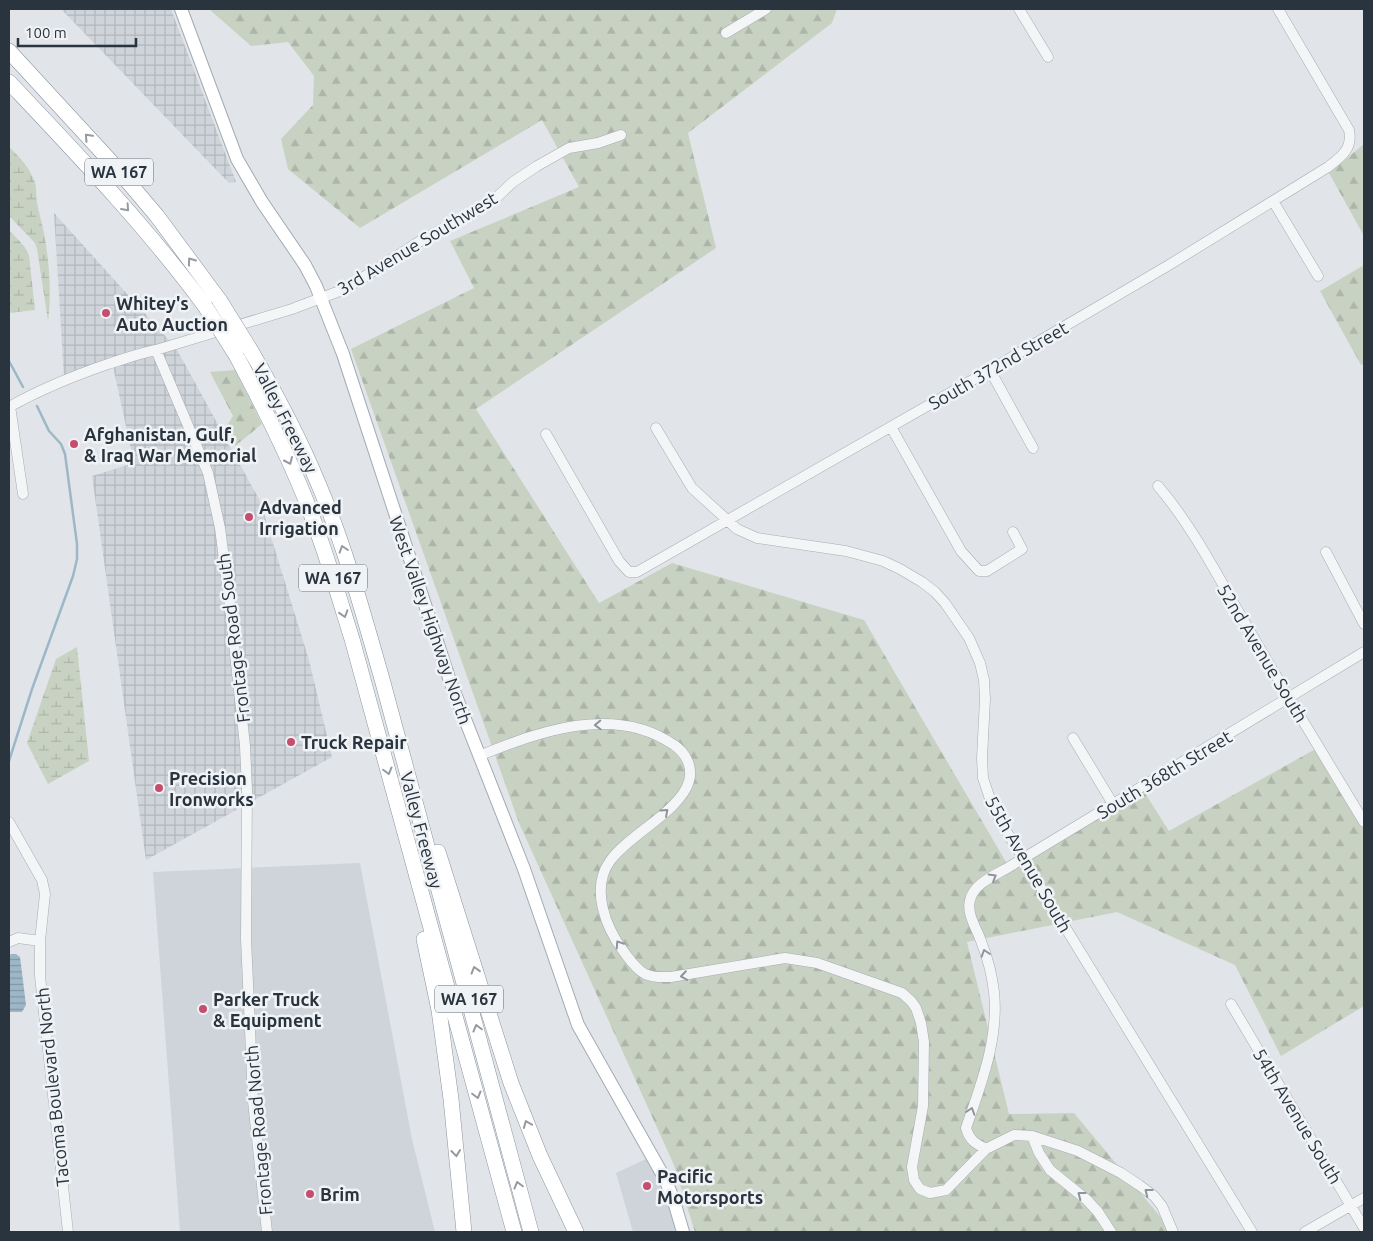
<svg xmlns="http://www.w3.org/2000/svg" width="1373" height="1241" font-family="Ubuntu,sans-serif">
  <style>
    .built { fill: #cfd4da }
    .industrial { fill: url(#industrial-grid) }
    .forest { fill: url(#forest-firs) }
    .wetland { fill: url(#wetland-marsh) }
    .water { fill: url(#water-rules) }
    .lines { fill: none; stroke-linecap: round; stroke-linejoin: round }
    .stream { stroke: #9eb7c7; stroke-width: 2.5 }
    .minor-casing { stroke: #a6acb3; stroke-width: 11 }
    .major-casing { stroke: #a1abb4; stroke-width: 14 }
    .highway-casing { stroke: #89949e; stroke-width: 16 }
    .minor { stroke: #f3f5f7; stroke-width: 10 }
    .major { stroke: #fff; stroke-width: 12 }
    .highway { stroke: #fff; stroke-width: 15 }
    .highway-bridge-casing { stroke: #89949e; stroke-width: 16; stroke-linecap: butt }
    .highway-bridge { stroke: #fff; stroke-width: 15 }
    .oneway { stroke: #949a9f }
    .oneway2 { stroke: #8e949b }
    .poi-dot { fill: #c74d6e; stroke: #f0f3f6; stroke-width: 2 }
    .labels { text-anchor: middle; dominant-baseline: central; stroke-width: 5; stroke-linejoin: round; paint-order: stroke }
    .shield { fill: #f0f3f6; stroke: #656d76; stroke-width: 1 }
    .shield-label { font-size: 16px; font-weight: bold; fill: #2a343f }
    .street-label { font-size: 18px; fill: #2a343f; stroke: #f0f3f6 }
    .poi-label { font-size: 18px; font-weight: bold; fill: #2a343f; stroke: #f0f3f6; text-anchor: start }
  </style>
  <defs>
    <pattern id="industrial-grid" width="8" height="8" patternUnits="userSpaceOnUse" patternTransform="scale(1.25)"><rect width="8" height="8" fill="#cfd4da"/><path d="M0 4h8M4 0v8" fill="none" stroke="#b2b7bc"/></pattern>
    <pattern id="forest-firs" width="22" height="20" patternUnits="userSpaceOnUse" patternTransform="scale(1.25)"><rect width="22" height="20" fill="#c8d2c2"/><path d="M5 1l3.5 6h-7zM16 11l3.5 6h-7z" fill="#acb5a8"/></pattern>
    <pattern id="wetland-marsh" width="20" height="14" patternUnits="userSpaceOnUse" patternTransform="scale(1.25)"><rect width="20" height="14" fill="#c8d2c2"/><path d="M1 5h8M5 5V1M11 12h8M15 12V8" fill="none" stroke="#acb5a8"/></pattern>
    <pattern id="water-rules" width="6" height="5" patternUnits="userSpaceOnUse" patternTransform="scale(1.25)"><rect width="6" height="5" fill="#9eb7c7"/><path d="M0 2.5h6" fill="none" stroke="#8196a3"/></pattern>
  </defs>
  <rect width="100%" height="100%" fill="#e1e5e9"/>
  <!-- built -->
  <path class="built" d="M 360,863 L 412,1139 L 435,1232 L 180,1232 L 153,872 Z
    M 648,1158 L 659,1179 L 677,1232 L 633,1232 L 616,1173 Z"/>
  <!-- industrial -->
  <path class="industrial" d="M 61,9 L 171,9 L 236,182 L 229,183 Z
    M 54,213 L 176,348 L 260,501 L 309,660 L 332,757 L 146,860 L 92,476 L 134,463 L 112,362 L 64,378 Z"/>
  <!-- forest -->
  <path class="forest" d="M 209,9 L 837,9 L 832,23 L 688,133 L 716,248 L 476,409 L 599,603 L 672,563 L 864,620 L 1009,867 L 1141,787 L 1169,831 L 1319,747 L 1364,822 L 1364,1006 L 1281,1056 L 1235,965 L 1117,912 L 967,942 L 1009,1114 L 1074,1113 L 1173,1232 L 695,1232 L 674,1165 L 519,823 L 351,349 L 474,288 L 450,241 L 579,187 L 542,120 L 360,228 L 288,169 L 281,139 L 313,105 L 314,76 L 288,42 L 251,46 Z
    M 1364,144 L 1364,236 L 1329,173 Z
    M 1364,265 L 1364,364 L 1361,365 L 1320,291 Z
    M 235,370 L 262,424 L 235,446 L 226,427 L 233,416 L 210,372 Z"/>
  <!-- wetland -->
  <path class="wetland" d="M 9,147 C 19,156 29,167 34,180 C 37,187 36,196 37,203 C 39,213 42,223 44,233 C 49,261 52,292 48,321 L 37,249 L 35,243 L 9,216 Z
    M 9,230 L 24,246 L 29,255 L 35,310 L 9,313 Z
    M 77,647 L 89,761 L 48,784 L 27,743 L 56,659 Z"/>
  <!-- water -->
  <path class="water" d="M 11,954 L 16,954 L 20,957 L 26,1005 L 22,1012 L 9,1012 L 9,956 Z"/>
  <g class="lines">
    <!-- stream -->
    <path class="stream" d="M 9,361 L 23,387
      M 9,761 L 32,689 L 73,576 L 77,559 L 77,544 L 65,454 L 61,444 L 49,431 L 37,406"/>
    <defs>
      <path id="minor" d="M 1019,9 L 1048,57
        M 726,33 L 766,9
        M 1273,201 L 1318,276
        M 156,350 L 208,473 L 220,528 L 229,597 L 245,746 L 247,790 L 246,939 L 250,1028 L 253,1101 L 267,1232
        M 990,370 L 1033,448
        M 10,406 L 23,494
        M 9,407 C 41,389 73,376 108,364 C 124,359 140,353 156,350 L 292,309 L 345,289 L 425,238 L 478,210 L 498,196 L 513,182 L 537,166 L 569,148 L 598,143 L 621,135
        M 891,427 L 961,551 L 979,571 L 987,571 L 1022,549 L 1013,532
        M 656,428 L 692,488 L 737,529 L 757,538 L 846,551 L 883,561 L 900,569 L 922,582 L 935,592 L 945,603 L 969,638 L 980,663 L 984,680 L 985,699 L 982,758 L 983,778 L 992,805 L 1005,829 L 1252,1232
        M 546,434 L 619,561 L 629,572 L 637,572 L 990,370 L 1169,265 L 1328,167 C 1341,157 1353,149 1349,130 L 1278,9
        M 1158,486 C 1193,527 1218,577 1245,623 C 1284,690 1324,756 1364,822
        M 1326,552 L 1364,624
        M 1073,738 L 1113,804
        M 479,756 C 538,731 616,704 674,745 C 686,753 693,767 689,781 C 681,811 628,835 610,861 C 590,889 606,928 624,952 C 630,960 636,969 645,974 C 653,978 662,977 671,977 L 785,958 L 817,963 L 902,993 L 911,1001 L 916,1008 L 921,1023 L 924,1042 L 923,1106 L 912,1167 L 914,1180 L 920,1189 L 930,1193 L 946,1190 L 986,1149 L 1014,1135 L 1032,1136 L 1078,1151 L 1121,1173 L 1139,1185 L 1154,1196 L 1162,1206 L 1173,1232
        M 9,822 L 42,880 L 45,894 L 40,941 L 40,976 L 68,1232
        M 9,942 L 18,938 L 40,941
        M 1231,1004 L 1364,1228
        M 1032,1136 L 1039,1153 L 1050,1170 L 1087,1200 L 1098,1212 L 1111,1232
        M 986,1149 C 976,1144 969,1140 966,1128 C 981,1084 999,1039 994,992 C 992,975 988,959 982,944 C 978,930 966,915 970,900 C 974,883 996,875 1009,867 L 1364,652
        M 1305,1232 L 1364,1198"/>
      <path id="major" d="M 181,9 L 237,159 L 262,202 L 305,265 L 316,286 L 343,354 L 450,681 L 524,869 L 578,1025 L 665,1179 L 673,1198 L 683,1232"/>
      <path id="highway" d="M 9,51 L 113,164 L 157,216 L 220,301
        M 9,82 C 77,154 146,226 205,306
        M 251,351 C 276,394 299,437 318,483 C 345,546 363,613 382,679 L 531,1232
        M 236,355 C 259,398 281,441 300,486 C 321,536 336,588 352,639 L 514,1232
        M 438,852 L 511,1083 L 540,1156 L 576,1232
        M 424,939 L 439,1010 L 451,1099 L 464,1232"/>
    </defs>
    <!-- minor casing -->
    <use href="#minor" class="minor-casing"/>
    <!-- major casing -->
    <use href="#major" class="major-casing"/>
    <!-- highway casing -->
    <use href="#highway" class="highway-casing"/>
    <!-- minor -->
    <use href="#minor" class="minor"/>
    <!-- major -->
    <use href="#major" class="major"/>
    <!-- highway -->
    <use href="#highway" class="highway"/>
    <defs>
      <path id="highway-bridge" d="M 220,301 L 251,351
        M 205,306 L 236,355"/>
    </defs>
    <!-- highway-bridge casing -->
    <use href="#highway-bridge" class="highway-bridge-casing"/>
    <!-- highway-bridge -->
    <use href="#highway-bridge" class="highway-bridge"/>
  </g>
  <!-- one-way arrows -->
  <defs><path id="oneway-chevron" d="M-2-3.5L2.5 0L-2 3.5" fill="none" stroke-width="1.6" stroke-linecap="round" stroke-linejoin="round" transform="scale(1.25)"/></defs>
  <g class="oneway">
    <use href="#oneway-chevron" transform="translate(88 137) rotate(-133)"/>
    <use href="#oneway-chevron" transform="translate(126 208) rotate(48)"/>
    <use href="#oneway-chevron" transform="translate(191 261) rotate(-126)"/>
    <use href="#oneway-chevron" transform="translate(289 461) rotate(66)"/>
    <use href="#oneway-chevron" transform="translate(343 549) rotate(-108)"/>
    <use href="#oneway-chevron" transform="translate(344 614) rotate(73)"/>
    <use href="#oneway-chevron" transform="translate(388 771) rotate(75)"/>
    <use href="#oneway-chevron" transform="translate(475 970) rotate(-107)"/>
    <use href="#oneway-chevron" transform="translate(477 1028) rotate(-105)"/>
    <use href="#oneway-chevron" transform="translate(477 1095) rotate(75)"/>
    <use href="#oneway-chevron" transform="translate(527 1124) rotate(-112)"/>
    <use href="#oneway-chevron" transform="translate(456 1153) rotate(84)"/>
    <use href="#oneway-chevron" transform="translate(518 1185) rotate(-105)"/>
  </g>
  <g class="oneway2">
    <use href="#oneway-chevron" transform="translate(598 725) rotate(178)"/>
    <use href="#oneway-chevron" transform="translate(665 812) rotate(-42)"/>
    <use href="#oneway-chevron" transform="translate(993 877) rotate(-31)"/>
    <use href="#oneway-chevron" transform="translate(619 944) rotate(-123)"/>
    <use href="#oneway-chevron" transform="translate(985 953) rotate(-108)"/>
    <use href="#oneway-chevron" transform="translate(684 976) rotate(172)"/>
    <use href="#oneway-chevron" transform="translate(971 1111) rotate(-72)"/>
    <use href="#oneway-chevron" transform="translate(1148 1192) rotate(-142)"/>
    <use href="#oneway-chevron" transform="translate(1081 1195) rotate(-143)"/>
  </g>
  <!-- markers -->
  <g class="poi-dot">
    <circle cx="106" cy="313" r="5"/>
    <circle cx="74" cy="444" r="5"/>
    <circle cx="249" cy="517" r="5"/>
    <circle cx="291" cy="742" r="5"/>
    <circle cx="159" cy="788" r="5"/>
    <circle cx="203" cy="1009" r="5"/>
    <circle cx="647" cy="1186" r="5"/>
    <circle cx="310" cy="1194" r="5"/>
  </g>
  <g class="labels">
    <!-- shield labels -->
    <g class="shield">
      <rect x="85" y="158.5" width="68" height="27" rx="4"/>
      <rect x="299" y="564.5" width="68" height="27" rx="4"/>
      <rect x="435" y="985.5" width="68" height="27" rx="4"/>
    </g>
    <g class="shield-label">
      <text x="119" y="172">WA 167</text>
      <text x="333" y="578">WA 167</text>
      <text x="469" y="999">WA 167</text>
    </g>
    <!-- street labels -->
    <g class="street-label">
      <text transform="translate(417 243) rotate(-31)">3rd Avenue Southwest</text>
      <text transform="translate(998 365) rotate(-30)">South 372nd Street</text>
      <text transform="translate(286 418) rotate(63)">Valley Freeway</text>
      <text transform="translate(431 620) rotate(71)">West Valley Highway North</text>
      <text transform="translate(233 638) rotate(-97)">Frontage Road South</text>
      <text transform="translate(1263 653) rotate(59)">52nd Avenue South</text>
      <text transform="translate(1164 774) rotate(-31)">South 368th Street</text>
      <text transform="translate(422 830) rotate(75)">Valley Freeway</text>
      <text transform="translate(1029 864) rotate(60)">55th Avenue South</text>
      <text transform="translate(52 1087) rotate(-96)">Tacoma Boulevard North</text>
      <text transform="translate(1298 1116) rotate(59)">54th Avenue South</text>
      <text transform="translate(258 1130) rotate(-95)">Frontage Road North</text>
    </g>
    <!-- poi labels -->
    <g class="poi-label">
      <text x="116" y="303">Whitey's<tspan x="116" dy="21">Auto Auction</tspan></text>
      <text x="84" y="434">Afghanistan, Gulf,<tspan x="84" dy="21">&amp; Iraq War Memorial</tspan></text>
      <text x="259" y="507">Advanced<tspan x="259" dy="21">Irrigation</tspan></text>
      <text x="301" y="742">Truck Repair</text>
      <text x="169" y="778">Precision<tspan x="169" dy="21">Ironworks</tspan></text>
      <text x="213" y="999">Parker Truck<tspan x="213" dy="21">&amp; Equipment</tspan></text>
      <text x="657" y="1176">Pacific<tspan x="657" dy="21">Motorsports</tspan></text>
      <text x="320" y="1194">Brim</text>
    </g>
  </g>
  <!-- border -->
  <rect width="1373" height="1241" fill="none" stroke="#2a343f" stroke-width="20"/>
  <!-- scale -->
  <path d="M18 38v8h118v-8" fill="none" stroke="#2a343f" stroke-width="2.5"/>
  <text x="25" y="38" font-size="15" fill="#2a343f" stroke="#f0f3f6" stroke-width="4" paint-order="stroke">100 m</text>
</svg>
